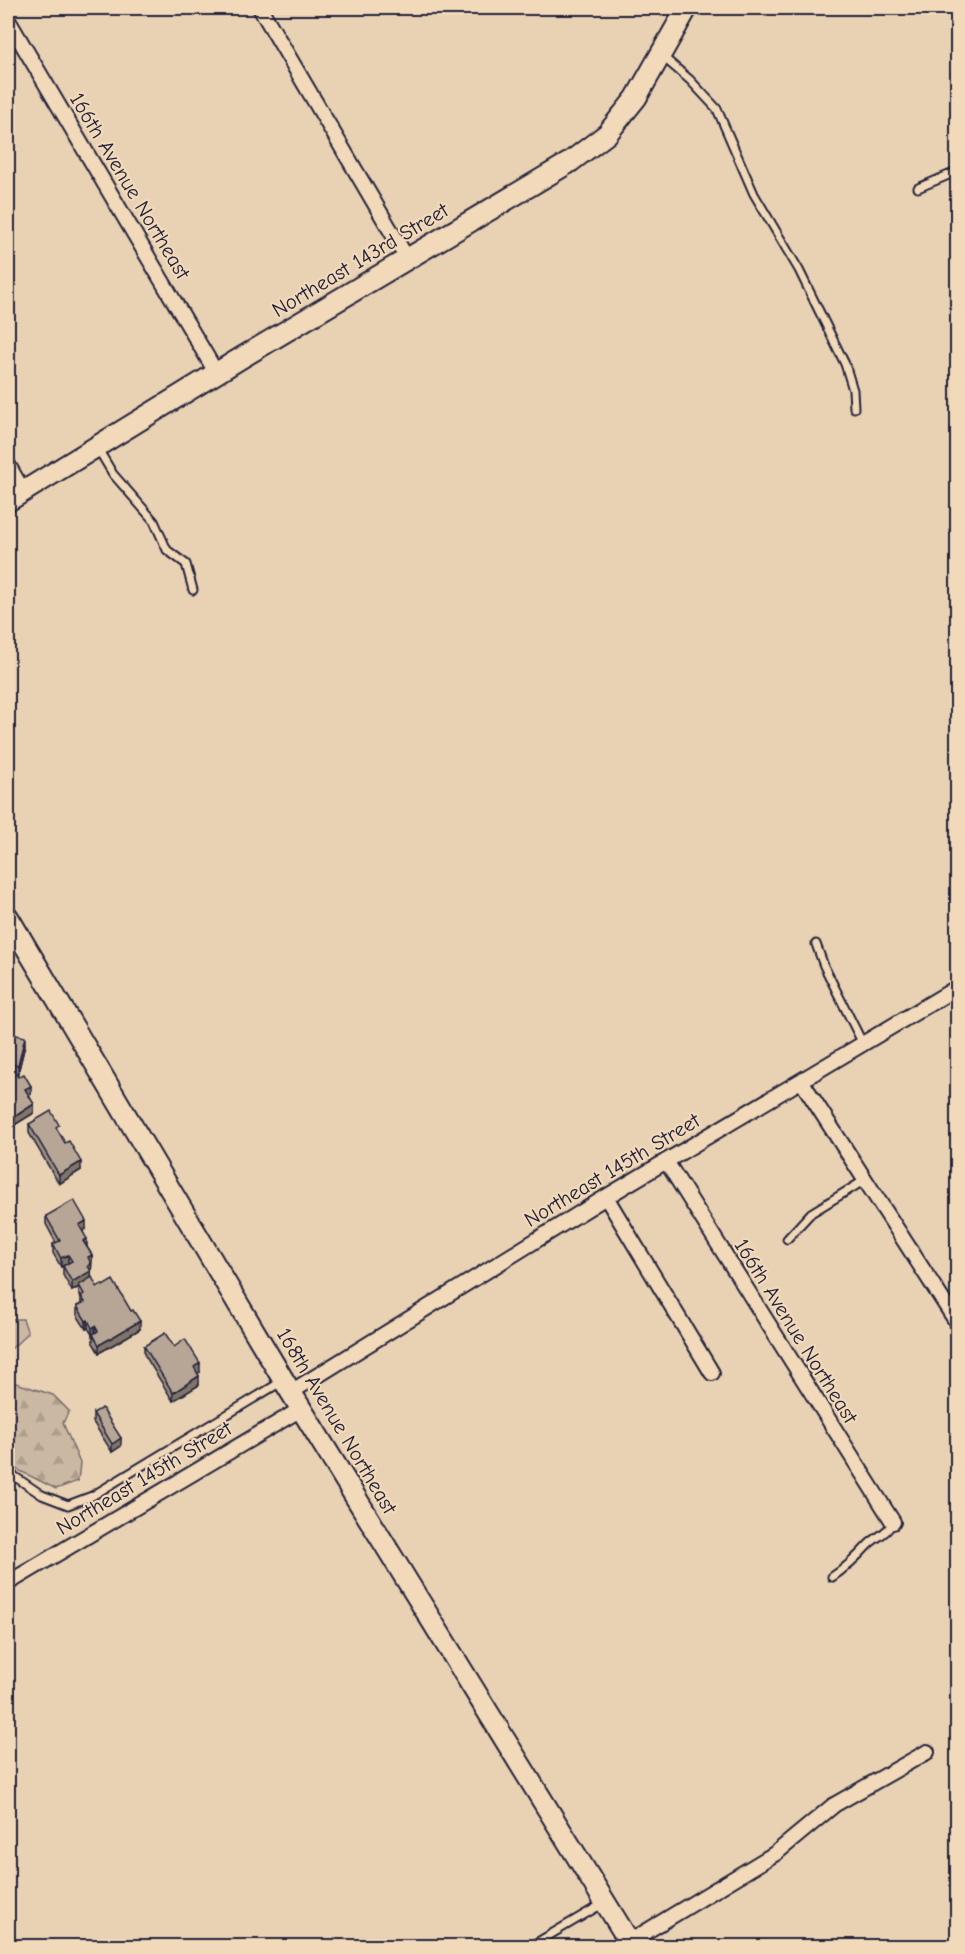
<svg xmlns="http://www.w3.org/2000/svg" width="965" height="1954" font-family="'Comic Neue',sans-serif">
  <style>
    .forest { fill: url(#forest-firs); stroke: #766d6e; stroke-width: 1.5 }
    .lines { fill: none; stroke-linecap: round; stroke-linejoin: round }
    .lane-casing { stroke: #22223b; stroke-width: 11 }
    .street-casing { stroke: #22223b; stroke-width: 18 }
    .secondary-casing { stroke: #22223b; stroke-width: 24 }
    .lane { stroke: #f1d9b9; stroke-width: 7 }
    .street { stroke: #f1d9b9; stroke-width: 14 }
    .secondary { stroke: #f1d9b9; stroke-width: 20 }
    .wall { fill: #9d8f81; stroke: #22223b; stroke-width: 1.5 }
    .shaded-wall { fill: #807469; stroke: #22223b; stroke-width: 1.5 }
    .building { fill: #b7a696; stroke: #22223b; stroke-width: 1.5 }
    .labels { text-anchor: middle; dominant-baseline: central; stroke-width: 4.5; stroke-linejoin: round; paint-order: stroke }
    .street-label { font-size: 21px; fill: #22223b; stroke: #f1d9b9 }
  </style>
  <defs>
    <pattern id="forest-firs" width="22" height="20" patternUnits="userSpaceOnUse" patternTransform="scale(1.5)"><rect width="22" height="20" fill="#cbb8a2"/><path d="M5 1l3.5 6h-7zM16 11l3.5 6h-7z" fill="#ae9e8c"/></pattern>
  </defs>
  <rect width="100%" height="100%" fill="#e9d2b4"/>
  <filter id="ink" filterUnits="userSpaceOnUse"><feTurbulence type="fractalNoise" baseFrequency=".0167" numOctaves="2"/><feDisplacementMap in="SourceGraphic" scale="12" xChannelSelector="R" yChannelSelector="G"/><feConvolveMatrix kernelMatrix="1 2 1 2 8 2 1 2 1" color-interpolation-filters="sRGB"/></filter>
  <g filter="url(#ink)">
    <!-- forest -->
    <path class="forest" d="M 8,1319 L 23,1319 L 28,1333 L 10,1350 L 13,1382 L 53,1395 L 69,1411 L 63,1423 L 80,1463 L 78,1481 L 56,1489 L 10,1466 L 8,1462 Z"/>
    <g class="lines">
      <defs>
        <path id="lane" d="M 662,56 L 690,80 L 717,109 L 754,194 L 799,270 L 845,364 L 853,390 L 854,408
          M 918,188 L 958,171
          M 98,449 L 113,474 L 154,521 L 167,550 L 186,564 L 193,590
          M 816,944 L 824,966 L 863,1044
          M 787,1239 L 811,1213 L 865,1180
          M 8,1472 L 42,1495 L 68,1505 L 92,1496 L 281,1382
          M 832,1577 C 846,1568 857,1557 868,1545 C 877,1536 887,1534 893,1522
          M 531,1946 L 604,1903"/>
        <path id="street" d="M 260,8 L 408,260
          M 8,20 L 217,374
          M 8,465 L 23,491
          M 802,1082 L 958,1324
          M 666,1161 L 893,1522
          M 606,1197 L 712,1373
          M 291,1392 L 606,1197 L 958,987
          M 8,1583 L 301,1409
          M 629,1942 L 776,1853 L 834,1805 L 927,1752"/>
        <path id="secondary" d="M 8,501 L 241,358 L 570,162 L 607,134 L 636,98 L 687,8
          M 8,917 L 284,1381 L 632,1946"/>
      </defs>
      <!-- lane casing -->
      <use href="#lane" class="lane-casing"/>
      <!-- street casing -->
      <use href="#street" class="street-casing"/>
      <!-- secondary casing -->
      <use href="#secondary" class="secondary-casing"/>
      <!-- lane -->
      <use href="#lane" class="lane"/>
      <!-- street -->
      <use href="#street" class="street"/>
      <!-- secondary -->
      <use href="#secondary" class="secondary"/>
    </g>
    <!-- wall -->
    <path class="wall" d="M 8,1033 L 25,1045 L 18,1073 L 16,1073 L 31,1094 L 29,1095 L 34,1113 L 8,1129 Z
      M 29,1124 L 59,1133 L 81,1170 L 59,1184 L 29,1133 Z
      M 46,1216 L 86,1229 L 83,1231 L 87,1247 L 92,1255 L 91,1277 L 97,1287 L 140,1329 L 99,1353 L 93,1343 L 93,1336 L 88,1328 L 86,1329 L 77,1315 L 77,1306 L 81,1304 L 81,1298 L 79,1293 L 79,1287 L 72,1291 L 63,1275 L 63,1266 L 68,1263 L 61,1267 L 53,1253 L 53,1244 L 56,1243 L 46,1224 Z
      M 144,1346 L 174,1347 L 200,1372 L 197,1373 L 199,1385 L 173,1401 L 144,1354 Z
      M 93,1413 L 121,1446 L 112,1452 L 93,1422 Z"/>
    <!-- shaded-wall -->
    <path class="shaded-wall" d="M 25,1037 L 25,1045 L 18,1073 L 18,1065 Z
      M 31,1086 L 31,1094 L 25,1098 L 25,1089 Z
      M 34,1104 L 34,1113 L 8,1129 L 8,1121 Z
      M 81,1162 L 81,1170 L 59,1184 L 59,1175 Z
      M 86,1221 L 86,1229 L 79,1233 L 79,1225 Z
      M 87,1239 L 87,1247 L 83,1241 Z
      M 68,1255 L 68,1263 L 61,1267 L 61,1258 Z
      M 92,1255 L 91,1280 L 79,1285 L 79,1287 L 72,1291 L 72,1282 L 88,1257 Z
      M 88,1320 L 88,1328 L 86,1329 L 86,1321 Z
      M 140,1321 L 140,1329 L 99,1353 L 99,1345 Z
      M 95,1326 L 95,1334 L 92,1336 L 92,1328 Z
      M 200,1363 L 200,1372 L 194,1376 L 194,1367 Z
      M 199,1376 L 199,1385 L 173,1401 L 173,1393 Z
      M 121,1438 L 121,1446 L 112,1452 L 112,1444 Z"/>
    <!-- building -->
    <path class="building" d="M 8,1033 L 25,1037 L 18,1065 L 13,1064 L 12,1067 L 18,1077 L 24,1074 L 31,1086 L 25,1089 L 34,1104 L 8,1121 Z
      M 51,1111 L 59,1125 L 56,1127 L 65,1143 L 69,1141 L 81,1162 L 59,1175 L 29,1124 Z
      M 74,1200 L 86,1221 L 79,1225 L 87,1239 L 83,1241 L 92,1255 L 88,1257 L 91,1264 L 88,1266 L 91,1271 L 72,1282 L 63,1266 L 72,1261 L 68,1255 L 61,1258 L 53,1244 L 60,1241 L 46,1216 Z
      M 92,1277 L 97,1287 L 102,1284 L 103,1286 L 113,1280 L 131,1311 L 133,1310 L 140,1321 L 99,1345 L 93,1334 L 98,1331 L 95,1326 L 92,1328 L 88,1320 L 86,1321 L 77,1306 L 85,1302 L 81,1296 L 84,1294 L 79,1285 Z
      M 165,1333 L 174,1347 L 185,1339 L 200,1363 L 194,1367 L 199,1376 L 173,1393 L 144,1346 Z
      M 102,1408 L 121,1438 L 112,1444 L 93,1413 Z"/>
  </g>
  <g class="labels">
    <!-- street labels -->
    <g class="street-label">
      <text transform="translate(130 186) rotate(59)">166th Avenue Northeast</text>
      <text transform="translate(360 260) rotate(-31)">Northeast 143rd Street</text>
      <text transform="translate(612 1170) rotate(-31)">Northeast 145th Street</text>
      <text transform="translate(796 1331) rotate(58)">166th Avenue Northeast</text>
      <text transform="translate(337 1421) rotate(59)">168th Avenue Northeast</text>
      <text transform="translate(144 1478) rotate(-31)">Northeast 145th Street</text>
    </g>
  </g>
  <!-- margin -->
  <rect width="965" height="1954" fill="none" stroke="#f1d9b9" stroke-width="30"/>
  <rect x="15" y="15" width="935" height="1924" fill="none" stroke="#22223b" stroke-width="2" filter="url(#ink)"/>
</svg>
